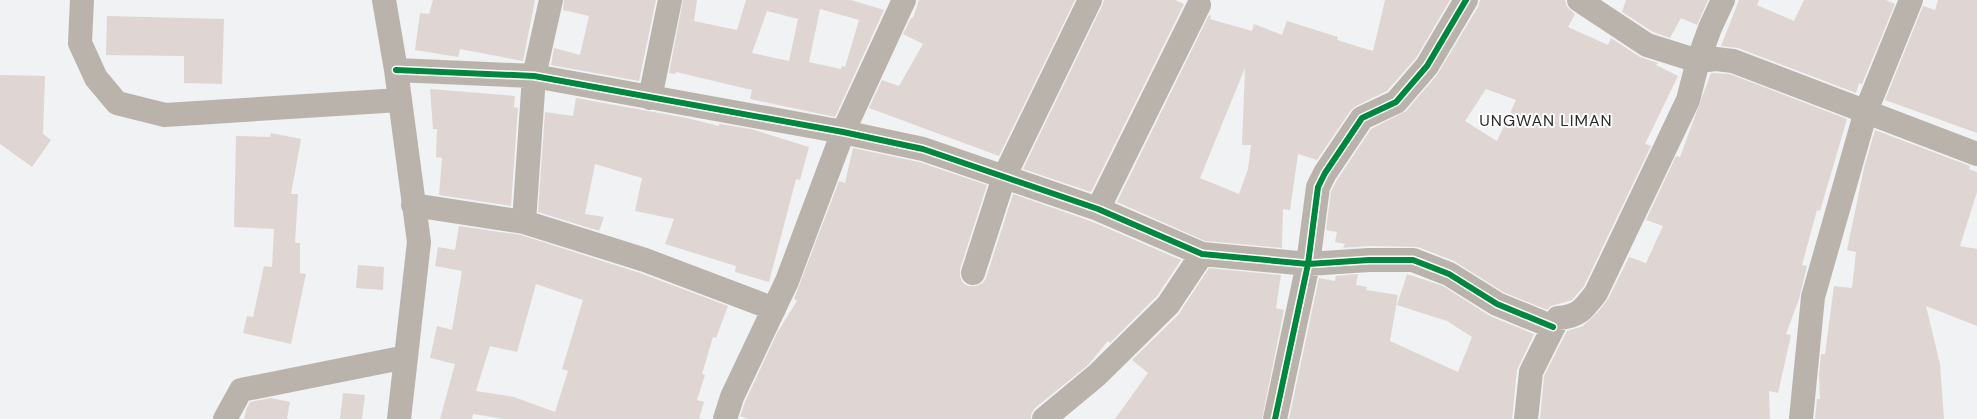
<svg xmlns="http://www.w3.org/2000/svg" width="1977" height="419" font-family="'DM Sans',sans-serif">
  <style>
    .building { fill: #dfd6d3; fill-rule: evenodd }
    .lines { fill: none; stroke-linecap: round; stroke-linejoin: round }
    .minor { stroke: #bab3ac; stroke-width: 24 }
    .cycleway-casing { stroke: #fff; stroke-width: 9 }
    .cycleway { stroke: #00873e; stroke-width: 6 }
    .labels { text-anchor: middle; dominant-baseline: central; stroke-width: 4; stroke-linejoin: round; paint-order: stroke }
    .quarter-label { font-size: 16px; letter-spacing: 1px; fill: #2a2a2b; stroke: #fff }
  </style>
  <rect width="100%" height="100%" fill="#f1f2f3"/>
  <!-- building -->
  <path class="building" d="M 433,0 L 535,0 L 523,61 L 460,49 L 458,57 L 415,50 L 420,13 L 429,14 Z
    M 564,0 L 656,0 L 639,81 L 551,65 L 554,48 L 580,55 L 589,16 L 563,10 Z
    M 683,0 L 697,0 L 694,21 L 737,30 L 746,0 L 851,0 L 884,10 L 835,117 L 750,99 L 752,90 L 676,72 L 675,74 L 669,73 ZM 820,9 L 859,20 L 845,67 L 842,66 L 841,69 L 809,62 ZM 767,11 L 798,19 L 789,61 L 752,53 Z
    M 919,0 L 1075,0 L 999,156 L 869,108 L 882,80 L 899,86 L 923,44 L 903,34 L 911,18 L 913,18 Z
    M 1104,0 L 1175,0 L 1184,4 L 1091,192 L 1023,169 L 1102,6 Z
    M 1385,0 L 1450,0 L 1416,58 L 1387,91 L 1356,106 L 1351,110 L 1317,160 L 1298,154 L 1290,210 L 1283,209 L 1282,248 L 1205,241 L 1117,202 L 1209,15 L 1211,16 L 1210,19 L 1252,31 L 1254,24 L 1282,35 L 1287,21 L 1338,37 L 1337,40 L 1373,51 ZM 1245,68 L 1242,145 L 1251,145 L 1248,169 L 1239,194 L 1200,178 Z
    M 1480,0 L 1565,0 L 1567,7 L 1575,14 L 1568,27 L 1608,45 L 1611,38 L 1640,57 L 1658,63 L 1656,65 L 1678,76 L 1645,144 L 1651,146 L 1584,286 L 1572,300 L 1551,306 L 1547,310 L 1503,292 L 1454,261 L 1418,247 L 1369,246 L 1343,248 L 1345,244 L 1335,242 L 1337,232 L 1326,230 L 1331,191 L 1337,180 L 1371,129 L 1406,111 L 1437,75 L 1478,7 ZM 1486,89 L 1516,100 L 1497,141 L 1465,121 Z
    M 1626,0 L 1708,0 L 1697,25 L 1681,18 L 1670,38 L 1653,32 L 1622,12 Z
    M 1739,0 L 1759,0 L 1757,5 L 1794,21 L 1804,0 L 1886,0 L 1895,4 L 1862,84 L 1859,83 L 1856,93 L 1738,48 L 1721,46 Z
    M 1938,0 L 1977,0 L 1977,133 L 1885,100 L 1923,6 L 1935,10 Z
    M 107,16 L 224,19 L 222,84 L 184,83 L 184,56 L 106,55 Z
    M 1711,73 L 1730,74 L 1847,119 L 1820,211 L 1817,210 L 1802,265 L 1807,266 L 1799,299 L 1786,334 L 1791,335 L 1778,393 L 1769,391 L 1770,419 L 1540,419 L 1544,376 L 1567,331 L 1583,326 L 1598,312 L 1608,299 L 1629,257 L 1646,263 L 1663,226 L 1646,220 L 1676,156 L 1680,157 Z
    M 0,75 L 45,76 L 43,134 L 51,140 L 32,167 L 0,144 Z
    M 430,89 L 515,96 L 514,107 L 518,108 L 511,206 L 439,195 L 442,158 L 436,157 L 437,129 L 433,129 Z
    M 576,98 L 687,118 L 719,126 L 719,124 L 751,129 L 809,147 L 800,180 L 796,179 L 769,282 L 735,272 L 736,266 L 665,244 L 674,219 L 635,211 L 642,178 L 595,164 L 585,214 L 604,217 L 599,231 L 538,212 L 545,112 L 573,116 Z
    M 1875,130 L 1970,166 L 1969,169 L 1977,172 L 1977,192 L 1960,246 L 1977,249 L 1977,326 L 1926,306 L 1940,364 L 1944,419 L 1815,419 L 1817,399 L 1820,399 L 1819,375 L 1821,354 L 1825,354 L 1834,286 L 1852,288 L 1856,252 L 1847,250 L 1864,168 Z
    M 271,133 L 301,139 L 291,194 L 298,194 L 295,243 L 300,243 L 300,273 L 306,274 L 291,344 L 243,333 L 247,316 L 253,317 L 264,266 L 272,267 L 274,229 L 234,227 L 236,136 L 270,137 Z
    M 853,148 L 919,162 L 987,185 L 960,269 L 960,276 L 963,283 L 968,286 L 976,286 L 983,283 L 986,278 L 1013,194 L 1093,222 L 1181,260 L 1157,296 L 1110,343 L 1108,341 L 1088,365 L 1035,408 L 1031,414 L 1031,419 L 748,419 L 740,416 L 745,402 L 777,333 L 797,301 L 794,299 L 839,181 L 845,183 Z
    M 459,226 L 521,235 L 640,273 L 728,306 L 716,338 L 713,337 L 702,374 L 705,375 L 697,400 L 704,402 L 699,419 L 504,419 L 473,414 L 472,419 L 440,419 L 455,364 L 430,358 L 437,326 L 452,330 L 462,271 L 435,266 L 438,247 L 455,250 ZM 536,284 L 583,300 L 562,369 L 568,371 L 555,412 L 514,397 L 476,391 L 490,346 L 517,352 Z
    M 358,265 L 384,267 L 383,290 L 356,288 Z
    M 1209,268 L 1281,275 L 1276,308 L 1284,310 L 1262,419 L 1115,419 L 1148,373 L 1132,360 L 1178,315 Z
    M 1358,274 L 1356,285 L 1367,287 L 1366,290 L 1398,295 L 1390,341 L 1458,372 L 1472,337 L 1447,321 L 1397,305 L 1407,274 L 1443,286 L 1490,316 L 1534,334 L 1517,370 L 1512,419 L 1289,419 L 1319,278 L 1335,281 L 1336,276 Z
    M 343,393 L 365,395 L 362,419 L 340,419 Z
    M 271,398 L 290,402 L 287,419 L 244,419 L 246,410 L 250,402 Z"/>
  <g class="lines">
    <!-- minor -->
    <path class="minor" d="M 82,0 L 80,43 L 96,78 L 117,103 L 165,115 L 400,100
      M 384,0 L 396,70 L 419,242 L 399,419
      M 1579,0 L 1647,45 L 1698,61 L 1716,59 L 1733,61 L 1977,154
      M 396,70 L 534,76 L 843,132 L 923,149 L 1098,209 L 1202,254 L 1308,264 L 1369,260 L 1413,260 L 1449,274 L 1497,304 L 1553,327
      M 650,98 L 670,0
      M 413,205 L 524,222 L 645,260 L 774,309
      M 1098,209 L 1199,5
      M 524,222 L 534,76 L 551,0
      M 973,273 L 1004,177 L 1090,0
      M 225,419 L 241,390 L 406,357
      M 725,419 L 732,397 L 787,281 L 843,132 L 904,0
      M 1044,419 L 1097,375 L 1168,305 L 1202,254
      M 1275,419 L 1308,264 L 1318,187 L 1325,173 L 1362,118 L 1396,102 L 1427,66 L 1466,0
      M 1526,419 L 1531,372 L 1558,318 C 1578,317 1584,309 1596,293 L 1688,100 L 1698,61 L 1710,28 L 1723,0
      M 1801,419 L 1813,297 L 1866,111 L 1911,0"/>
    <defs>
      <path id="cycleway" d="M 396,70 L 534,76 L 843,132 L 923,149 L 1098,209 L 1202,254 L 1308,264 L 1369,260 L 1413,260 L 1449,274 L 1497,304 L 1553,327
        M 1275,419 L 1308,264 L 1318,187 L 1325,173 L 1362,118 L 1396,102 L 1427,66 L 1466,0"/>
    </defs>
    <!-- cycleway casing -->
    <use href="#cycleway" class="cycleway-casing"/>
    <!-- cycleway -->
    <use href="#cycleway" class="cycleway"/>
  </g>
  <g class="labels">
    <!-- quarter labels -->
    <g class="quarter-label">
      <text x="1546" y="120">UNGWAN LIMAN</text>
    </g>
  </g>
</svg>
